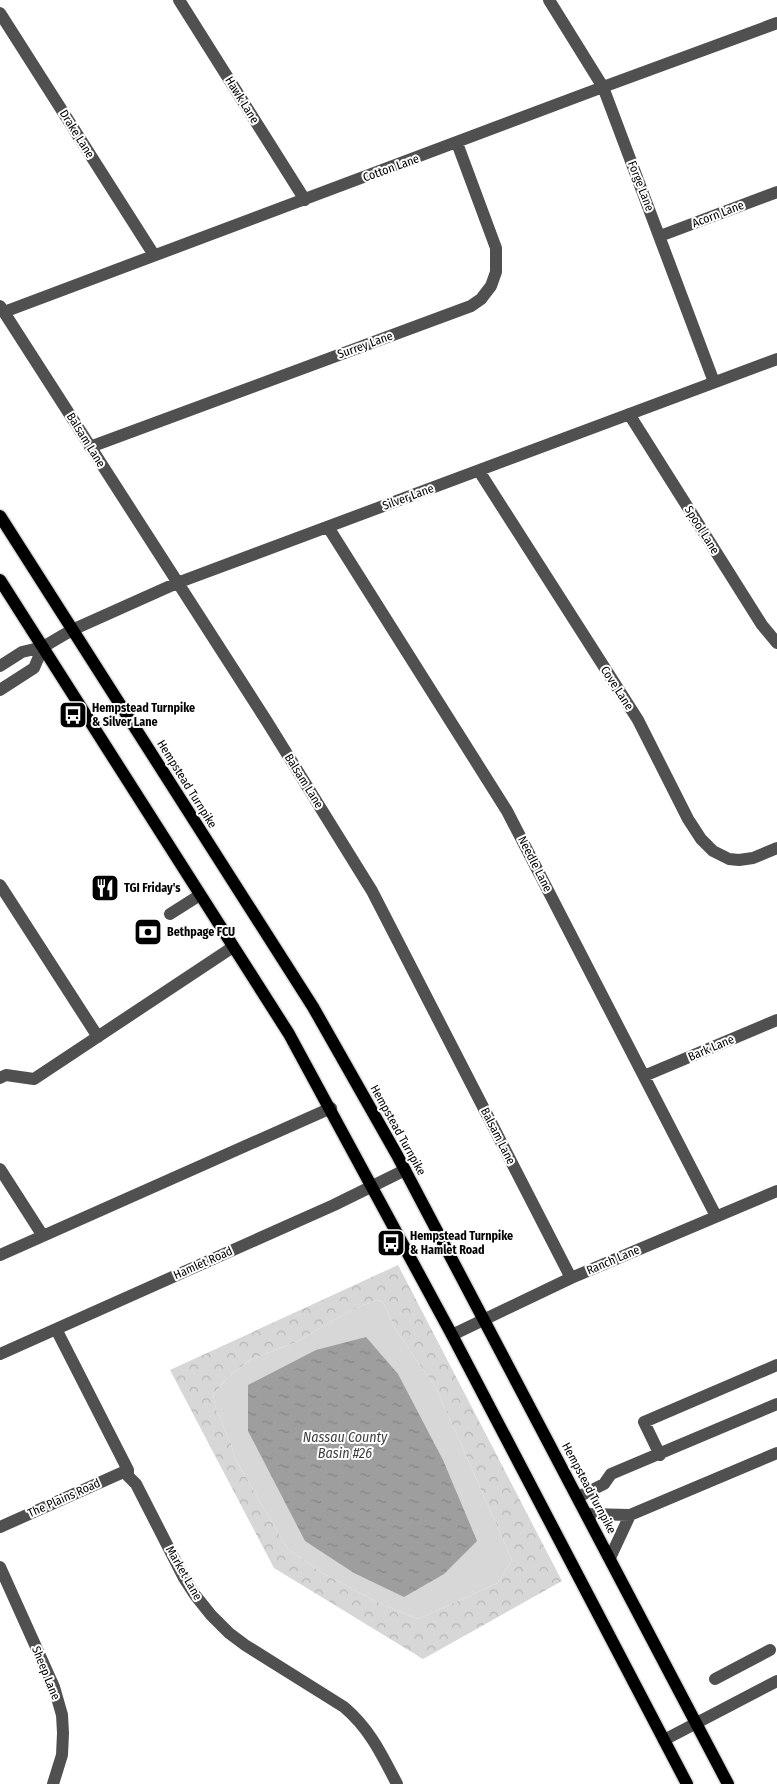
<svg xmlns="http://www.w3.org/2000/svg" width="777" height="1784" font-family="'Fira Sans Condensed',sans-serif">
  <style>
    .grass { fill: #d7d7d7 }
    .forest { fill: url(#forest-crowns); fill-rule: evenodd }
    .water { fill: url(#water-ripples) }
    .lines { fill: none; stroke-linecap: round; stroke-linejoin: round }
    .major-casing { stroke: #dbdbdb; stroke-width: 15 }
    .minor { stroke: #505050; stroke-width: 12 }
    .major { stroke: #000; stroke-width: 12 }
    .labels { text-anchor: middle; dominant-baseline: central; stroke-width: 4; stroke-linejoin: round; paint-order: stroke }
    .street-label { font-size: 12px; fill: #000; stroke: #fff }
    .poi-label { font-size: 12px; font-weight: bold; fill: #000; stroke: #fff; text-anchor: start }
    .water-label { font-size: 14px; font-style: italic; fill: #3f3f3f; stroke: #fff }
  </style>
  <defs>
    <pattern id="forest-crowns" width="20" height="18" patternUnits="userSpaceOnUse" patternTransform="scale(1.25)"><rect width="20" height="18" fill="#d7d7d7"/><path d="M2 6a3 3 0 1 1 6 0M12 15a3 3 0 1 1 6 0" fill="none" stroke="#b7b7b7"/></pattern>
    <pattern id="water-ripples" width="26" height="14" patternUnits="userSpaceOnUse" patternTransform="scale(1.25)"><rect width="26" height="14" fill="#9e9e9e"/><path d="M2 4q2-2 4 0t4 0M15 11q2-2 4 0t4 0" fill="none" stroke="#868686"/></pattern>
  </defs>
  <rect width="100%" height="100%" fill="#fff"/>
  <!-- grass -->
  <path class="grass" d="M 376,1300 L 383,1302 L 396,1330 L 437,1390 L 512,1560 L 498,1583 L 418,1619 L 375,1601 L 319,1571 L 287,1548 L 236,1460 L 231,1444 L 216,1409 L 213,1395 L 227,1378 L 250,1360 L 296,1342 L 348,1312 Z"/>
  <!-- forest -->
  <path class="forest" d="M 398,1265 L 562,1581 L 423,1659 L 274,1568 L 170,1370 ZM 376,1300 L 383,1302 L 396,1330 L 437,1390 L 512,1560 L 498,1583 L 418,1619 L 375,1601 L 319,1571 L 287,1548 L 236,1460 L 231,1444 L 216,1409 L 213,1395 L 227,1378 L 250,1360 L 296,1342 L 348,1312 Z"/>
  <!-- water -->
  <path class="water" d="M 366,1337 L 398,1374 L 443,1460 L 477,1541 L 444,1574 L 404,1597 L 354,1573 L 305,1541 L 248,1431 L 248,1385 L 316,1350 Z"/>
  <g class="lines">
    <defs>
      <path id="major" d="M 0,516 L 313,1007 L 397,1155 L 728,1784
        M 0,580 L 289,1034 L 452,1335 L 687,1784"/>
    </defs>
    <!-- major casing -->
    <use href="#major" class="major-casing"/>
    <!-- minor -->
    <path class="minor" d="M 179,0 L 305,200
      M 549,0 L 603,87 L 714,382
      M 0,13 L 154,255
      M 660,236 L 777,192
      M 0,306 L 266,720 L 372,891 L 571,1278
      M 4,312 L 603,87 L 777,23
      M 629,414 L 762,625 L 777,643
      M 90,447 L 471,306 L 481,299 L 491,286 L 496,272 L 496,248 L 457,143
      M 479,471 L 638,720 L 688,819 L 701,839 L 713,851 L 729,859 L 739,860 L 753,858 L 777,848
      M 328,527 L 507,811 L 716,1216
      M 0,666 L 22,652 L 43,647 L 72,630 L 177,583 L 777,359
      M 0,690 L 34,668 L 43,647
      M 0,885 L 98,1037
      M 170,914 L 200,895
      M 644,1076 L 777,1020
      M 0,1078 L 6,1075 L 34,1079 L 233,947
      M 0,1169 L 43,1236
      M 0,1255 L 331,1108
      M 56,1329 L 128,1470 L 128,1476 L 136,1484 L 184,1578 L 195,1595 L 211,1615 L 229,1633 L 245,1645 L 344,1707 C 370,1729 382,1755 397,1784
      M 452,1335 L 571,1278 L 777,1191
      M 0,1354 L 334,1205 L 405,1170
      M 660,1455 L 644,1422 L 777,1365
      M 578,1497 L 604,1484 L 611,1474 L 777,1404
      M 587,1514 L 630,1515 L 610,1558
      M 630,1515 L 777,1453
      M 0,1527 L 128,1470
      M 0,1567 L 54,1687 L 62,1715 L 63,1733 L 62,1755 L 53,1784
      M 715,1679 L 770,1650
      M 664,1740 L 777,1681"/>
    <!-- major -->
    <use href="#major" class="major"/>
  </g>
  <!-- icons -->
  <defs>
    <symbol id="bus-square" viewBox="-11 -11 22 22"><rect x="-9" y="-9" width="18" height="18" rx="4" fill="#000" stroke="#fff"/><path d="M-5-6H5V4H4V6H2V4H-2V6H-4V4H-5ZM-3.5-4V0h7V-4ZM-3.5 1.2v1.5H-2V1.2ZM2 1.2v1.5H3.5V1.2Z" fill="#fff"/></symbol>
    <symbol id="restaurant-square" viewBox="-11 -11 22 22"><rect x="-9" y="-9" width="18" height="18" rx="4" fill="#000" stroke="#fff"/><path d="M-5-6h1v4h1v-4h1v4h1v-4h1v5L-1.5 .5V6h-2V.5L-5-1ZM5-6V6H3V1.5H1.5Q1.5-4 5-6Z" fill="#fff"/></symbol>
    <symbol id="bank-square" viewBox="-11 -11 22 22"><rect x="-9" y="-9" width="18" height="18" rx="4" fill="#000" stroke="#fff"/><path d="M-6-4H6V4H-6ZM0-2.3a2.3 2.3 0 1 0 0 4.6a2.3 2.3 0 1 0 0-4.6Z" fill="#fff"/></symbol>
  </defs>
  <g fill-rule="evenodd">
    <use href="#bus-square" x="57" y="699" width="32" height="32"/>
    <use href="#restaurant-square" x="89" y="872" width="32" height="32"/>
    <use href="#bank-square" x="132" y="916" width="32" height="32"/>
    <use href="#bus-square" x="375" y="1227" width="32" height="32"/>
  </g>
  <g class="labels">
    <!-- street labels -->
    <g class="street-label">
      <text transform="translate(242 100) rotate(58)">Hawk Lane</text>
      <text transform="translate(77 134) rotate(58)">Drake Lane</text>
      <text transform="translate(391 168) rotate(-20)">Cotton Lane</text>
      <text transform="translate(641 186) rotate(69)">Forge Lane</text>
      <text transform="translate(718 214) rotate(-21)">Acorn Lane</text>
      <text transform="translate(365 345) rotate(-20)">Surrey Lane</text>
      <text transform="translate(86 440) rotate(58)">Balsam Lane</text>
      <text transform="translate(408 497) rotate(-20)">Silver Lane</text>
      <text transform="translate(702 530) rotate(58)">Spool Lane</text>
      <text transform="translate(617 688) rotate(57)">Cove Lane</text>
      <text transform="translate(304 781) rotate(58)">Balsam Lane</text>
      <text transform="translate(187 784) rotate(58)">Hempstead Turnpike</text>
      <text transform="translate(535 864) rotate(63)">Needle Lane</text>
      <text transform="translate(711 1048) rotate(-23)">Bark Lane</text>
      <text transform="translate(398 1130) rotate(61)">Hempstead Turnpike</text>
      <text transform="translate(498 1136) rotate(63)">Balsam Lane</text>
      <text transform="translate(613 1260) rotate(-23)">Ranch Lane</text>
      <text transform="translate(203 1263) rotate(-24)">Hamlet Road</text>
      <text transform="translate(589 1488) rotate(62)">Hempstead Turnpike</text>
      <text transform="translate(64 1498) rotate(-24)">The Plains Road</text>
      <text transform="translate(184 1573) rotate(60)">Market Lane</text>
      <text transform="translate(46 1673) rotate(68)">Sheep Lane</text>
    </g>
    <!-- poi labels -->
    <g class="poi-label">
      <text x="92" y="708">Hempstead Turnpike<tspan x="92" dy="14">&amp; Silver Lane</tspan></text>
      <text x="124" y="888">TGI Friday's</text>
      <text x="167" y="932">Bethpage FCU</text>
      <text x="410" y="1236">Hempstead Turnpike<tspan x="410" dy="14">&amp; Hamlet Road</tspan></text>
    </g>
    <!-- water labels -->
    <g class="water-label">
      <text x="345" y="1437">Nassau County<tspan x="345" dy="16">Basin #26</tspan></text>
    </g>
  </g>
</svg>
